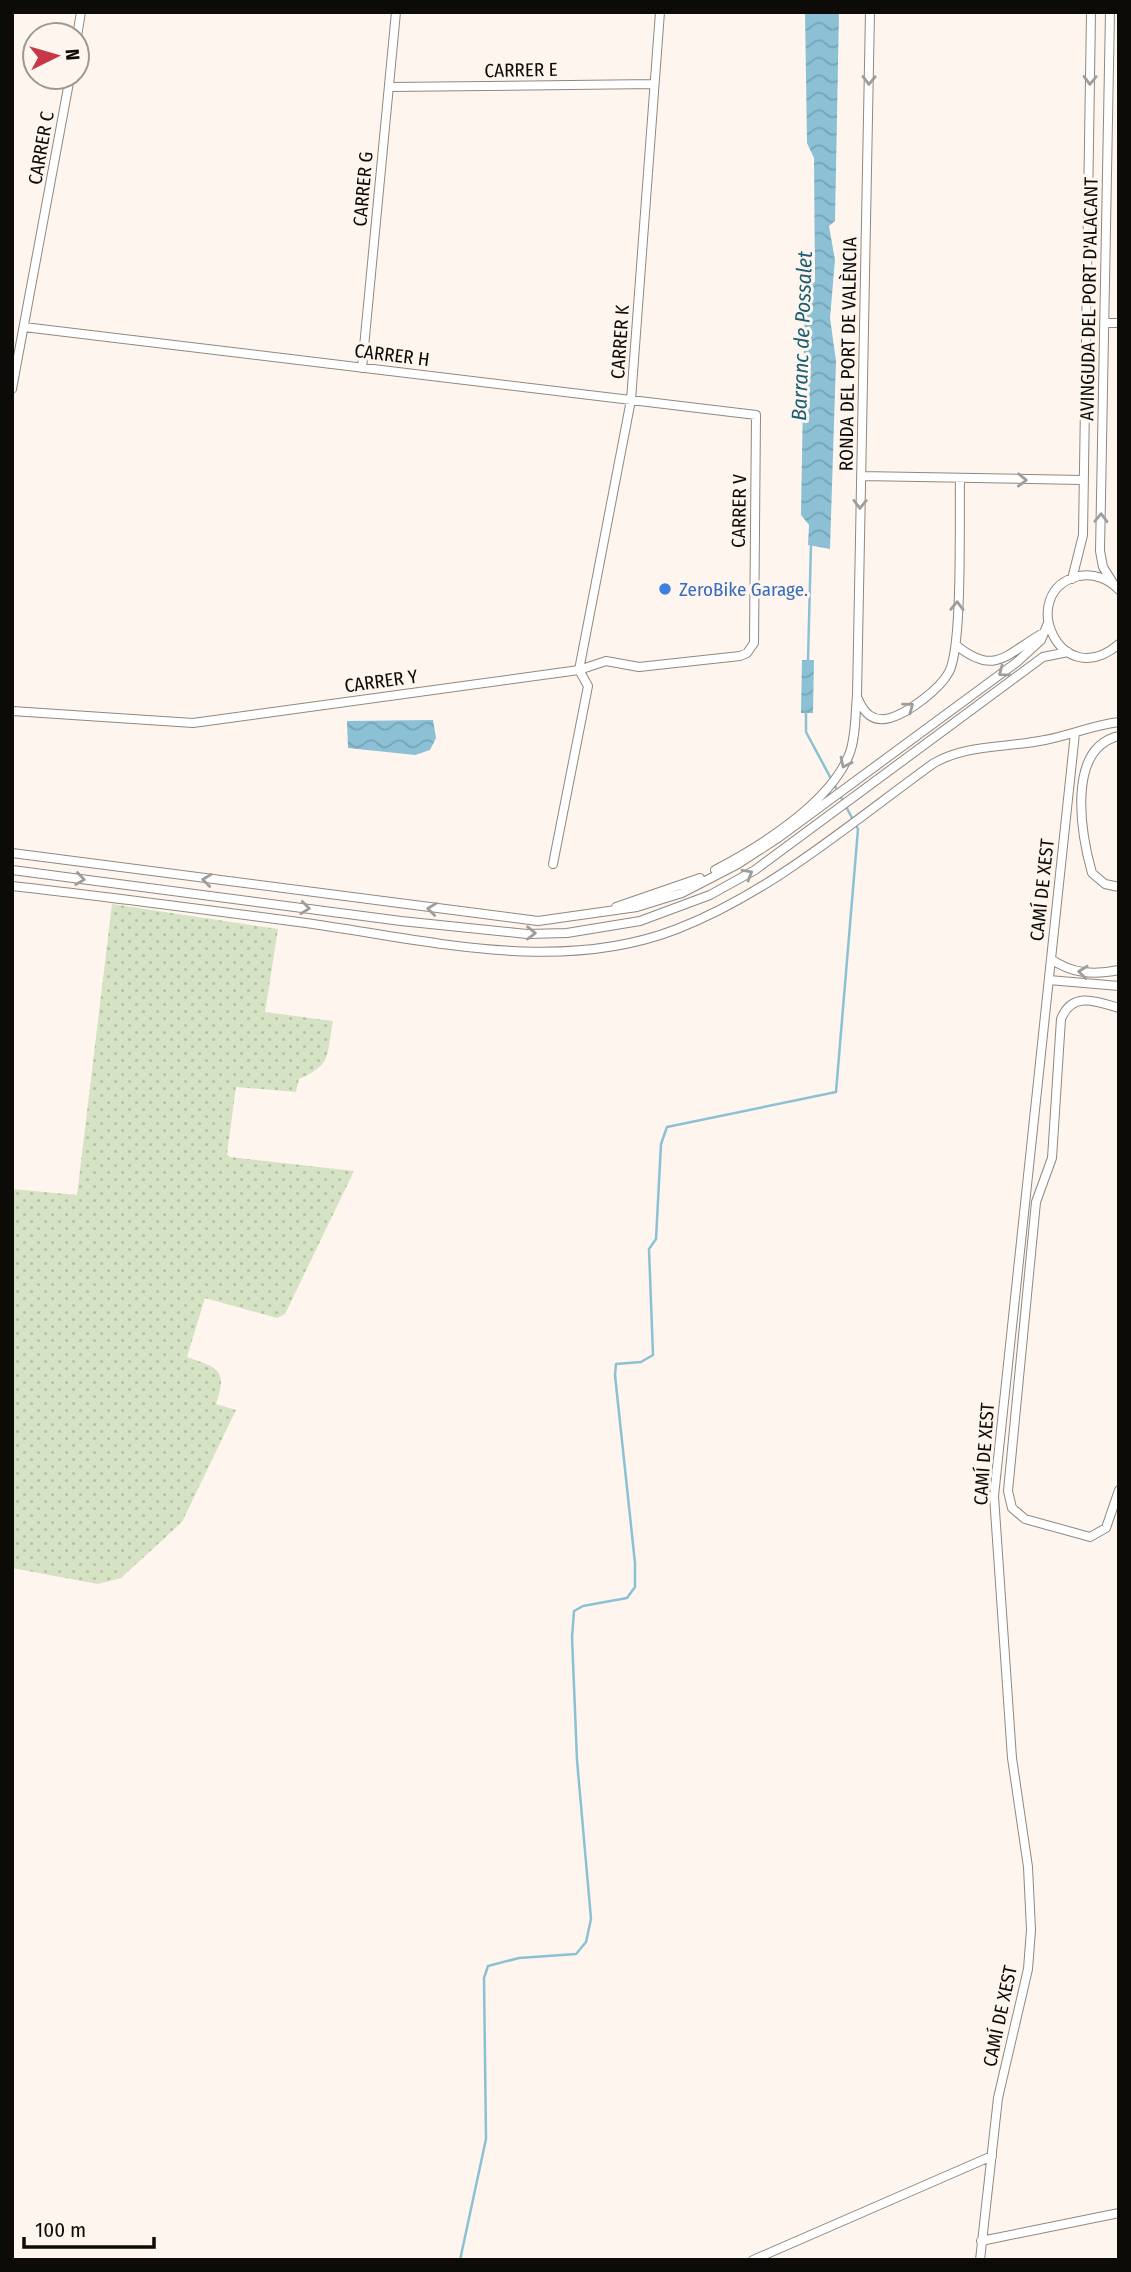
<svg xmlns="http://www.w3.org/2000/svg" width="1131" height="2272" font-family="'Fira Sans Condensed',sans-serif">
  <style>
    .grass { fill: url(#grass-dots) }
    .water { fill: url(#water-waves) }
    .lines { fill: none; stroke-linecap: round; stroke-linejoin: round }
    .stream { stroke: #8bc0d5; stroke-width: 2.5 }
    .minor-casing { stroke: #8f8881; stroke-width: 10 }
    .minor { stroke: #fff; stroke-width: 8 }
    .oneway { stroke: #9e9d9c }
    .shop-dot { fill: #3f7fe0; stroke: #fef6ee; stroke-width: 2.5 }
    .labels { text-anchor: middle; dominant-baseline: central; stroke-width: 6; stroke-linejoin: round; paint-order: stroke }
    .street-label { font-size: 19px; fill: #0d0b08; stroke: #fef6ee }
    .shop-label { font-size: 19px; fill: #366cbe; stroke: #fef6ee; text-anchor: start }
    .water-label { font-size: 21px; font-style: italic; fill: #185d72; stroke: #fef6ee }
  </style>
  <defs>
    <pattern id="grass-dots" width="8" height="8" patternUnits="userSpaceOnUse" patternTransform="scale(1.75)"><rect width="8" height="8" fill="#d6e2c4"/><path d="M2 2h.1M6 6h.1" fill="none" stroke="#b6c1a7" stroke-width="1.8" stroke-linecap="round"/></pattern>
    <pattern id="water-waves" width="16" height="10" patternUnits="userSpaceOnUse" patternTransform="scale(1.75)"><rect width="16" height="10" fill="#8bc0d5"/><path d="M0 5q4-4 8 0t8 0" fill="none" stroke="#77a4b5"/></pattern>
  </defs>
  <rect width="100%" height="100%" fill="#fef6ee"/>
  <!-- grass -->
  <path class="grass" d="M 112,904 L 278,929 L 265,1012 L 333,1021 C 326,1056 333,1064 299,1079 L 296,1092 L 236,1087 L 227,1154 L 230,1157 L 354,1171 L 285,1314 L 277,1318 L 205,1298 L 187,1357 C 218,1368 228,1369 216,1404 L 236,1410 L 182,1522 L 121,1578 L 98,1584 L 12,1568 L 12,1189 L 77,1195 Z"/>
  <!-- water -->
  <path class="water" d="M 805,12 L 839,12 L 835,221 L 829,226 L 835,260 L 830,318 L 836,361 L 830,549 L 808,545 L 809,525 L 801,515 L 805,282 L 815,282 L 814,158 L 807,143 Z
    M 802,660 L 814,660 L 813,713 L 801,713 Z
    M 433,720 L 436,738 L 430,750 L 415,755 L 348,748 L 347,721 Z"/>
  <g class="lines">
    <!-- stream -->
    <path class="stream" d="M 808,660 L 811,544
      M 460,2260 L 486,2139 L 484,1978 L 488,1966 L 519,1958 L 576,1954 L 586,1942 L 591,1919 L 577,1760 L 572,1637 L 574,1611 L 583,1606 L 627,1598 L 635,1587 L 635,1563 L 615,1375 L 616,1364 L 641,1362 L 653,1355 L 649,1249 L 656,1239 L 661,1144 L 667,1127 L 836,1092 L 858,829 L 806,732 L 806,713"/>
    <defs>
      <path id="minor" d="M 1110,12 L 1100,551 L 1103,567 L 1113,583
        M 77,36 L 81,12
        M 389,87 L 654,84
        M 1105,323 L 1119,323
        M 362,368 L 396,12
        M 12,389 L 70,77
        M 861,476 L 1083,480
        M 1072,579 L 1083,535 L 1091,12
        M 1119,590 C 1109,579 1094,573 1079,576 C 1015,591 1060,695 1119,644
        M 956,645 C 995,677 1006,654 1043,633
        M 579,670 L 631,400 L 660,12
        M 858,699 C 864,713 873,723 890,718 C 908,713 940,689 949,672 C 963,646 959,516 960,479
        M 12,711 L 193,723 L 579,670 L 606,661 L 639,667 L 740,656 L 747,653 L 754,643 L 756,415 L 24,327
        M 1119,736 C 1066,748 1081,834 1092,873 L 1105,884 L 1119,887
        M 12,853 L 538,921 L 637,907 L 682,893 L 738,864 L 778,838 L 1017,662 L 1041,640 L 1048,623
        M 553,864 L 588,686 L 579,670
        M 12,870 L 401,921 L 527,934 L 567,933 L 640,921 L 710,895 L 755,870 L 1043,657 L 1068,652
        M 715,870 C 759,847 829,804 849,755 C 856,738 855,715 857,696 L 870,12
        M 12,886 C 110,897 208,910 306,923 C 427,940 559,975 677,929 C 772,892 852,822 934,763 C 968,744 1007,748 1045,740 C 1071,735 1093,725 1119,722
        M 616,907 L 700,878
        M 1051,959 C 1072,974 1094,975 1119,970
        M 1049,980 L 1119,986
        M 1119,1008 C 1096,1001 1072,991 1061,1019 L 1052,1158 L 1036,1202 L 1008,1491 L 1012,1508 L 1025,1519 L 1090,1537 L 1106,1528 L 1119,1490
        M 981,2241 L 1119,2213
        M 753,2260 L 992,2156
        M 980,2260 L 998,2098 L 1028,1969 L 1031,1930 L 1028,1867 L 1012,1758 L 994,1496 L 1075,733"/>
    </defs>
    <!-- minor casing -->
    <use href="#minor" class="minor-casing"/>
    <!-- minor -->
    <use href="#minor" class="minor"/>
  </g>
  <!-- one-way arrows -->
  <defs><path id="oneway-chevron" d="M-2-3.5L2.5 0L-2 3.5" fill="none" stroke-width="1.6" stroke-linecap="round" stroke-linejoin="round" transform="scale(1.75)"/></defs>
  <g class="oneway">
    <use href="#oneway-chevron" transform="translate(869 80) rotate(91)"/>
    <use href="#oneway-chevron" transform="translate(1090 80) rotate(91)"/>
    <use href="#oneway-chevron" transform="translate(1022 480) rotate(1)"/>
    <use href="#oneway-chevron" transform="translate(860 504) rotate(91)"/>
    <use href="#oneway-chevron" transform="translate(1101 518) rotate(-89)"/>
    <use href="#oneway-chevron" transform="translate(957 606) rotate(-89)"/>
    <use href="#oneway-chevron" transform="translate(1003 672) rotate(143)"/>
    <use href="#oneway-chevron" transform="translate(909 707) rotate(-37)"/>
    <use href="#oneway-chevron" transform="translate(845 763) rotate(116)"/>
    <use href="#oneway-chevron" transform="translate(748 874) rotate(-30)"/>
    <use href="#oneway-chevron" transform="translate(80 879) rotate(8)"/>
    <use href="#oneway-chevron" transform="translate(207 880) rotate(-173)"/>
    <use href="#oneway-chevron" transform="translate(305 908) rotate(7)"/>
    <use href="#oneway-chevron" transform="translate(432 909) rotate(-173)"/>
    <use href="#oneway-chevron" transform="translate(531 933) rotate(1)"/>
    <use href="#oneway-chevron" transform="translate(1083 972) rotate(-174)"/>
  </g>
  <!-- markers -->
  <circle class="shop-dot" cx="665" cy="589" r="7"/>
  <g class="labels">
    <!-- street labels -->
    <g class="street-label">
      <text transform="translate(521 70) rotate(-1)">CARRER E</text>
      <text transform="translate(41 148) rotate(-80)">CARRER C</text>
      <text transform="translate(363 189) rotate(-85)">CARRER G</text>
      <text transform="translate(1089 299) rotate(-89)">AVINGUDA DEL PORT D'ALACANT</text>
      <text transform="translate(620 342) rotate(-86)">CARRER K</text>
      <text transform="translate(848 354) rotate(-89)">RONDA DEL PORT DE VALÈNCIA</text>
      <text transform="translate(392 355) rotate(7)">CARRER H</text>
      <text transform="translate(739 511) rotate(-89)">CARRER V</text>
      <text transform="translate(381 681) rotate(-8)">CARRER Y</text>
      <text transform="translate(1042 890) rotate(-84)">CAMÍ DE XEST</text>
      <text transform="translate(984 1454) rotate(-86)">CAMÍ DE XEST</text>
      <text transform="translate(1000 2016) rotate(-78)">CAMÍ DE XEST</text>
    </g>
    <!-- shop labels -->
    <g class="shop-label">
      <text x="679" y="589">ZeroBike Garage.</text>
    </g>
    <!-- water labels -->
    <g class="water-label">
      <text transform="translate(802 336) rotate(-88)">Barranc de Possalet</text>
    </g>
  </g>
  <!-- border -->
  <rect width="1131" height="2272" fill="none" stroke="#0d0b08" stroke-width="28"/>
  <!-- north arrow -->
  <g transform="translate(56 56) rotate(85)"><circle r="33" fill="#fef6ee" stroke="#9e9892" stroke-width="2"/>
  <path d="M0-5L12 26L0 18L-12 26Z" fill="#c73747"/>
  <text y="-10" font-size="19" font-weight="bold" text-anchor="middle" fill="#0d0b08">N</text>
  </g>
  <!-- scale -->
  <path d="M24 2237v10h130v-10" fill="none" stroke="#0d0b08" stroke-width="3.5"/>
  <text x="35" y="2237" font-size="21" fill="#0d0b08" stroke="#fef6ee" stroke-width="5" paint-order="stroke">100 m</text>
</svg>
